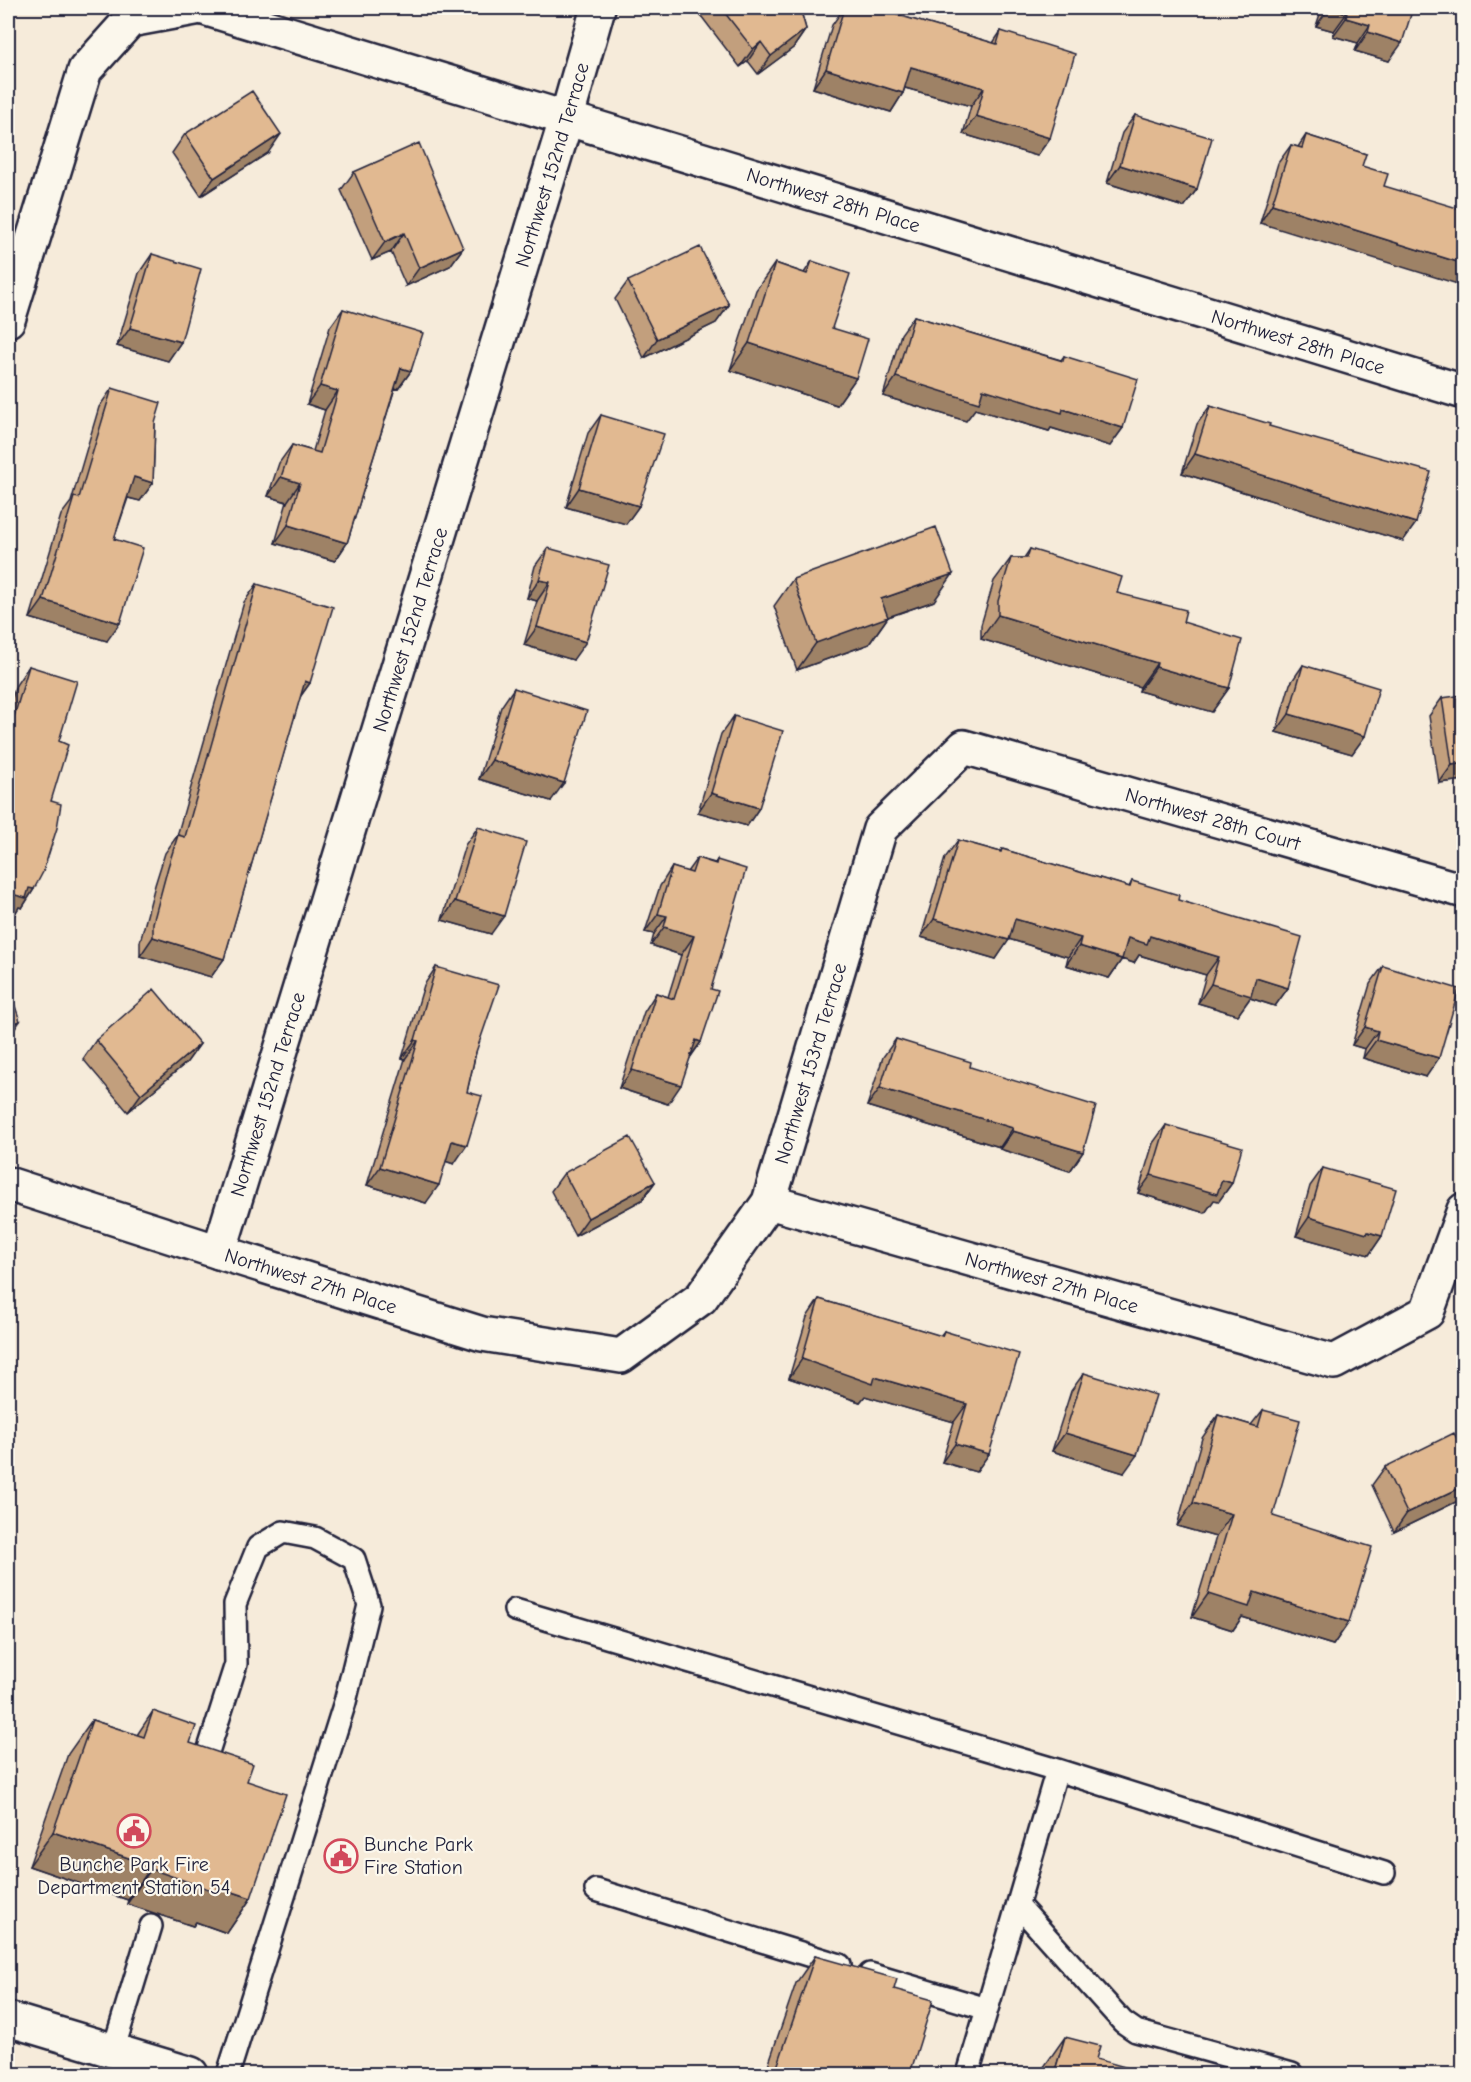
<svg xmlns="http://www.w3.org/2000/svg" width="1471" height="2082" font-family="'Comic Neue',sans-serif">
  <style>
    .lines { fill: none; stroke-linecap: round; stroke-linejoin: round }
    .service-casing { stroke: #22223b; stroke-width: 26 }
    .minor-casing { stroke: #22223b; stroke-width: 38 }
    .primary-casing { stroke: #22223b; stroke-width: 38 }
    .service { stroke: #fbf7ec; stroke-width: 21 }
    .minor { stroke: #fbf7ec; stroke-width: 33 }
    .primary { stroke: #fbf7ec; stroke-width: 33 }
    .wall { fill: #c29f7d; stroke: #22223b; stroke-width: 1.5 }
    .shaded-wall { fill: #9e8266; stroke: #22223b; stroke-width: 1.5 }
    .building { fill: #e1b991; stroke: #22223b; stroke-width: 1.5 }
    .labels { text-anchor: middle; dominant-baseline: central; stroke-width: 4.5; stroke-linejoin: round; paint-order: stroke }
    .street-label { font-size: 20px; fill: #22223b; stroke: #fbf7ec }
    .poi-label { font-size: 20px; fill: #22223b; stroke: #fbf7ec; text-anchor: start }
  </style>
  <rect width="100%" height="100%" fill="#f6ebda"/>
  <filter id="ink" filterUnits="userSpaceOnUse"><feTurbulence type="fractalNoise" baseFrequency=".0167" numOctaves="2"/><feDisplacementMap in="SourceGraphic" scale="12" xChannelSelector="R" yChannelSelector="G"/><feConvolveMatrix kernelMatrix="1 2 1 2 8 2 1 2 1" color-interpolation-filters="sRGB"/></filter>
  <g filter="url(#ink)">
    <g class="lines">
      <defs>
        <path id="service" d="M 515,1610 L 1057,1770
          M 207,1755 L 236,1664 L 235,1604 L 258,1547 L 283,1532 L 315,1538 L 354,1559 L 369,1605 L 345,1702 L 228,2074
          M 596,1890 L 840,1965
          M 1018,1905 L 1123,2022 L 1136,2031 L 1292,2074
          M 870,1974 L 987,2009
          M 113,2051 L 151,1926
          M 968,2074 L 1057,1770 L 1384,1873"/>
        <g id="minor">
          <path id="s1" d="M 204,8 L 1464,392"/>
          <path d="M 8,320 L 85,70 L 130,20 L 195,8"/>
          <path id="s2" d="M 8,1184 L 219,1252 L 482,1334 L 621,1356 L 701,1298 L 769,1202 L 880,829 L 964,747 L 1464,891"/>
          <path id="s3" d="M 769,1202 L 1334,1362 L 1427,1312 L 1464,1210"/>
          <path id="s4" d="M 219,1252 L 566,120 L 598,8"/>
        </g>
        <path id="primary" d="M 8,2019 L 191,2074"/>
      </defs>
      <!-- service casing -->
      <use href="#service" class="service-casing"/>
      <!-- minor casing -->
      <use href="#minor" class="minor-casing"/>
      <!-- primary casing -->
      <use href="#primary" class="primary-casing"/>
      <!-- service -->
      <use href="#service" class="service"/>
      <!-- minor -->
      <use href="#minor" class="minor"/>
      <!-- primary -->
      <use href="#primary" class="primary"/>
    </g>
    <!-- wall -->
    <path class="wall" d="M 695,8 L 800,8 L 806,29 L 793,48 L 758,74 L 748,61 L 740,67 Z
      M 844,8 L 854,10 L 855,8 L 874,8 L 993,43 L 1001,31 L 1050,138 L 1037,156 L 963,134 L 971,106 L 905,88 L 903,93 L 891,112 L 813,88 L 832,25 Z
      M 1320,8 L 1413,8 L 1389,61 L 1355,51 L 1358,43 L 1333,36 L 1334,31 L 1316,26 L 1322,8 Z
      M 1135,115 L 1197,189 L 1184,207 L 1107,183 L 1122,133 Z
      M 185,134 L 268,153 L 201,196 L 172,153 Z
      M 1306,135 L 1366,154 L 1260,223 L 1278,163 L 1291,145 L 1298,147 Z
      M 354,172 L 463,248 L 450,266 L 406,286 L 391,252 L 372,260 L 341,190 Z
      M 152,254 L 181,342 L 168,361 L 117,346 L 139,273 Z
      M 812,261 L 832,328 L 856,378 L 837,405 L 730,370 L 756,290 L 775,263 L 804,273 Z
      M 628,281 L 729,305 L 716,323 L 644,358 L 615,299 Z
      M 343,309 L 411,371 L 398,389 L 395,388 L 347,543 L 335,561 L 275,543 L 287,502 L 268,496 L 279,463 L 292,445 L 313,451 L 325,410 L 307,404 L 330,327 Z
      M 914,316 L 1061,360 L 1064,356 L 1123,428 L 1110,446 L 1051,428 L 1049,431 L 975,409 L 966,421 L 883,396 L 901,334 Z
      M 112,388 L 155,423 L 153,483 L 140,501 L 128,498 L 114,539 L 107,641 L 30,618 L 61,515 L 71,502 L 99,407 Z
      M 1210,406 L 1269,426 L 1416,523 L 1403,541 L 1182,473 L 1197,424 Z
      M 601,415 L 639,506 L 626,524 L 566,507 L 588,433 Z
      M 548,548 L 573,660 L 524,645 L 537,601 L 527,598 L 535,566 Z
      M 1030,549 L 1117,593 L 1183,622 L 1229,688 L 1212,712 L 1139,691 L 1140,687 L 981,639 L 981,625 L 994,581 L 1011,558 L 1024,558 Z
      M 793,579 L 934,601 L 888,617 L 869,644 L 797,670 L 774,606 Z
      M 257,584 L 310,683 L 300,697 L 224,959 L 211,977 L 140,956 L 140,942 L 155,885 L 165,853 L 177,836 L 244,602 Z
      M 1303,665 L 1365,736 L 1352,754 L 1276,732 L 1290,684 Z
      M 29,666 L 59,741 L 51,801 L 34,889 L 22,908 L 19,907 L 13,917 L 8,915 L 8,712 L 16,685 Z
      M 514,688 L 551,801 L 479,779 L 501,707 Z
      M 1442,698 L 1464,780 L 1439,783 L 1429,716 Z
      M 734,716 L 759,808 L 747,826 L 698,812 L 721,734 Z
      M 478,827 L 491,934 L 442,920 L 465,845 Z
      M 958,840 L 1000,852 L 1002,849 L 1129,887 L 1132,881 L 1178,900 L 1288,988 L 1275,1006 L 1250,998 L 1238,1015 L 1198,1003 L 1206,975 L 1139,955 L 1134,963 L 1122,959 L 1109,978 L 1066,965 L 1068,957 L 1009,939 L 996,959 L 921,937 L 945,858 Z
      M 697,858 L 715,863 L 717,860 L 711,989 L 701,1042 L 690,1058 L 668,1104 L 619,1088 L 644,1012 L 656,993 L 668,997 L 681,955 L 651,945 L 654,934 L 645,932 L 660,886 L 672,867 L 687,872 Z
      M 1383,966 L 1426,1077 L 1363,1058 L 1365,1049 L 1352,1045 L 1370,984 Z
      M 436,967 L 476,1052 L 467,1092 L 454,1164 L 446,1161 L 426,1203 L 367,1185 L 405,1059 L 402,1058 L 424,985 Z
      M 896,1039 L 970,1067 L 1083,1152 L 1070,1171 L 1000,1149 L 1000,1147 L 867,1106 L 883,1057 Z
      M 96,1040 L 200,1044 L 187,1062 L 128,1112 L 83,1059 Z
      M 1166,1125 L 1232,1183 L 1219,1201 L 1214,1200 L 1205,1213 L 1138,1193 L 1153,1143 Z
      M 1323,1168 L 1382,1236 L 1369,1255 L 1355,1251 L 1354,1252 L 1296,1236 L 1310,1186 Z
      M 564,1173 L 655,1182 L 642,1200 L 575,1236 L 551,1191 Z
      M 819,1299 L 940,1336 L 944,1331 L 989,1454 L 976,1472 L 942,1462 L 954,1422 L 865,1396 L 860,1402 L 789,1378 L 807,1317 Z
      M 1084,1373 L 1124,1473 L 1052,1451 L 1071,1391 Z
      M 1263,1410 L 1273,1516 L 1349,1622 L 1333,1645 L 1242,1617 L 1233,1630 L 1192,1617 L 1216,1537 L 1177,1526 L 1202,1438 L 1218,1415 L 1251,1425 Z
      M 1464,1452 L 1464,1498 L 1394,1532 L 1372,1485 L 1385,1467 Z
      M 153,1711 L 190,1743 L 247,1781 L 251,1898 L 227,1933 L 196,1922 L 193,1926 L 127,1904 L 128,1900 L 29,1866 L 68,1754 L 92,1720 L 137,1735 Z
      M 815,1956 L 894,1989 L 910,2074 L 765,2074 L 796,1983 Z
      M 1065,2037 L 1054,2074 L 1040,2074 L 1041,2071 Z"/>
    <!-- shaded-wall -->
    <path class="shaded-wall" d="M 1329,8 L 1347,13 L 1334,31 L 1316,26 Z
      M 1346,18 L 1370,25 L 1358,43 L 1333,36 Z
      M 806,29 L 793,48 L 758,74 L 771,56 Z
      M 1368,32 L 1402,43 L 1389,61 L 1355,51 Z
      M 761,42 L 748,61 L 740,67 L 753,49 Z
      M 911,67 L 984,88 L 971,106 L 898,86 Z
      M 826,69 L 903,93 L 891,112 L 813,88 Z
      M 976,116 L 1050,138 L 1037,156 L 963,134 Z
      M 281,134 L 268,153 L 201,196 L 214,178 Z
      M 1120,165 L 1197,189 L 1184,207 L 1107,183 Z
      M 1272,204 L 1464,264 L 1464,286 L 1260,223 Z
      M 404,233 L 391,252 L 372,260 L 385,242 Z
      M 463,248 L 450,266 L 406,286 L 419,268 Z
      M 729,305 L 716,323 L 644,358 L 657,339 Z
      M 130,328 L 181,342 L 168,361 L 117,346 Z
      M 749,343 L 856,378 L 837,405 L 730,370 Z
      M 401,368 L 411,371 L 398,389 L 389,386 Z
      M 896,377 L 983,389 L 1063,409 L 1123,428 L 1110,446 L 1051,428 L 1049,431 L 975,409 L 966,421 L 883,396 Z
      M 320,386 L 338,391 L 325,410 L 307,404 Z
      M 1195,454 L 1416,523 L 1403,541 L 1182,473 Z
      M 134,477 L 153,483 L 140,501 L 121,496 Z
      M 281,477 L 300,483 L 287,502 L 268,496 Z
      M 579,488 L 639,506 L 626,524 L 566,507 Z
      M 288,525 L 347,543 L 335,561 L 275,543 Z
      M 953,574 L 934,601 L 888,617 L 869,644 L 797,670 L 816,643 L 881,599 Z
      M 539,580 L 550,582 L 537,601 L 527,598 Z
      M 43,600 L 120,623 L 107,641 L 30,618 Z
      M 998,615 L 1157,663 L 1140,687 L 981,639 Z
      M 537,627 L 586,642 L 573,660 L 524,645 Z
      M 1156,667 L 1229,688 L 1212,712 L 1139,691 Z
      M 305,681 L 310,683 L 297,701 Z
      M 1289,714 L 1365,736 L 1352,754 L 1276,732 Z
      M 492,760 L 564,783 L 551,801 L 479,779 Z
      M 1464,763 L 1464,780 L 1439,783 L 1452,765 Z
      M 711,793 L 759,808 L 747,826 L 698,812 Z
      M 29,888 L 34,889 L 22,908 L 19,907 L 13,917 L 8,915 L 8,893 Z
      M 455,901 L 504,916 L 491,934 L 442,920 Z
      M 658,914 L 667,916 L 654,934 L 645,932 Z
      M 934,919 L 1009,940 L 996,959 L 921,937 Z
      M 1015,919 L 1081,938 L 1068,957 L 1002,937 Z
      M 664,927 L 694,936 L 681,955 L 651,945 Z
      M 1150,936 L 1219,957 L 1206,975 L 1139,955 L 1134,963 L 1115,957 L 1128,938 Z
      M 153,937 L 224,959 L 211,977 L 140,956 Z
      M 1079,946 L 1122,959 L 1109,978 L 1066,965 Z
      M 1256,978 L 1288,988 L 1275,1006 L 1250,998 L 1238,1015 L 1198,1003 L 1211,984 Z
      M 20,1021 L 8,1039 L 8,1025 Z
      M 1365,1027 L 1378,1031 L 1365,1049 L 1352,1045 Z
      M 415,1040 L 418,1041 L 405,1059 L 402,1058 Z
      M 696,1040 L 701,1042 L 688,1060 Z
      M 1376,1040 L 1439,1058 L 1426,1077 L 1363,1058 Z
      M 200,1044 L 187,1062 L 128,1112 L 141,1094 Z
      M 632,1070 L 681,1085 L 668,1104 L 619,1088 Z
      M 880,1088 L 1013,1128 L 1000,1147 L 867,1106 Z
      M 1013,1131 L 1083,1152 L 1070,1171 L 1000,1149 Z
      M 452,1141 L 467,1145 L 454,1164 L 439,1159 Z
      M 380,1167 L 439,1185 L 426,1203 L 367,1185 Z
      M 1151,1175 L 1222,1180 L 1232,1183 L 1219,1201 L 1214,1200 L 1205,1213 L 1138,1193 Z
      M 655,1182 L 642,1200 L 575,1236 L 588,1218 Z
      M 1309,1217 L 1368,1232 L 1382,1236 L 1369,1255 L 1355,1251 L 1354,1252 L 1296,1236 Z
      M 802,1359 L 875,1377 L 967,1404 L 954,1422 L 865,1396 L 860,1402 L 789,1378 Z
      M 1065,1433 L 1137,1455 L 1124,1473 L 1052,1451 Z
      M 955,1444 L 989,1454 L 976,1472 L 942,1462 Z
      M 1464,1486 L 1464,1498 L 1394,1532 L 1407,1513 Z
      M 1193,1503 L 1232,1514 L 1216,1537 L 1177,1526 Z
      M 1254,1592 L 1349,1622 L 1333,1645 L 1242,1617 L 1233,1630 L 1192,1617 L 1208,1594 Z
      M 53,1832 L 152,1866 L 128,1900 L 29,1866 Z
      M 151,1869 L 218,1887 L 251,1898 L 227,1933 L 196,1922 L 193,1926 L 127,1904 Z"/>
    <!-- building -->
    <path class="building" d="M 721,8 L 800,8 L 806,29 L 771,56 L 761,42 L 753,49 Z
      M 844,8 L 856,11 L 857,8 L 874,8 L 997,44 L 1001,31 L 1075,54 L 1050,138 L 976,116 L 984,88 L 911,67 L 903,93 L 826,69 Z
      M 1329,8 L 1413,8 L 1402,43 L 1368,32 L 1370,25 L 1346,18 L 1347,13 Z
      M 252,91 L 281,134 L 214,178 L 185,134 Z
      M 1135,115 L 1212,138 L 1197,189 L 1120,165 Z
      M 1306,135 L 1366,154 L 1362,166 L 1388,174 L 1384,186 L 1464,210 L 1464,264 L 1272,204 L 1291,145 L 1302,148 Z
      M 419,143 L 463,248 L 419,268 L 404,233 L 385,242 L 354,172 Z
      M 700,247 L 729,305 L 657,339 L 628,281 Z
      M 152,254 L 201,269 L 181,342 L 130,328 Z
      M 812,261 L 850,274 L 832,328 L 868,339 L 856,378 L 749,343 L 775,263 L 807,274 Z
      M 343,309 L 423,333 L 411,371 L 401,368 L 347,543 L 288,525 L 300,483 L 281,477 L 292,445 L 320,453 L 338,391 L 320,386 Z
      M 914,316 L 1063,361 L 1064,356 L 1138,379 L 1123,428 L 1063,409 L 1062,413 L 983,389 L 979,403 L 896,377 Z
      M 112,388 L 161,403 L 155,423 L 153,483 L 134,477 L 114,539 L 143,548 L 120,623 L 43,600 L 74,497 L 79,498 Z
      M 1210,406 L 1270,424 L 1269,426 L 1431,472 L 1416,523 L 1195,454 Z
      M 601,415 L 664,434 L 639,506 L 579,488 Z
      M 936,527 L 953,574 L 881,599 L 888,617 L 816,643 L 793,579 Z
      M 548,548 L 609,565 L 586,642 L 537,627 L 550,582 L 539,580 Z
      M 1030,549 L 1122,577 L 1117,593 L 1186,610 L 1183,622 L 1242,640 L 1229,688 L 1156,667 L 1157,663 L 998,615 L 998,601 L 1011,558 L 1027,558 Z
      M 257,584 L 333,607 L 310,683 L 305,681 L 224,959 L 153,937 L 153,923 L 168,867 L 178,835 L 185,837 Z
      M 1303,665 L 1379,688 L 1365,736 L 1289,714 Z
      M 29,666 L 77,681 L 59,741 L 68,745 L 51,801 L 61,804 L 57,828 L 43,872 L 34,889 L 29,888 L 26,898 L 8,893 L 8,737 Z
      M 514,688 L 587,711 L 564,783 L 492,760 Z
      M 1464,695 L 1464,763 L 1452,765 L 1442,698 Z
      M 734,716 L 783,731 L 759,808 L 711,793 Z
      M 478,827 L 526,842 L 504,916 L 455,901 Z
      M 958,840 L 1001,852 L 1002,849 L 1130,887 L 1132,881 L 1179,895 L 1178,900 L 1302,937 L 1288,988 L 1256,978 L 1251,996 L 1211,984 L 1219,957 L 1150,936 L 1147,944 L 1128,938 L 1122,959 L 1079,946 L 1081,938 L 1015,919 L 1009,940 L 934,919 Z
      M 697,858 L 716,864 L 717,860 L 746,869 L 711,989 L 718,991 L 701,1042 L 696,1040 L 681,1085 L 632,1070 L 656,993 L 674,999 L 694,936 L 664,927 L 667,916 L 658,914 L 672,867 L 692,873 Z
      M 1383,966 L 1459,989 L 1439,1058 L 1376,1040 L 1378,1031 L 1365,1027 Z
      M 436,967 L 499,985 L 476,1052 L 467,1092 L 482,1096 L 467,1145 L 452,1141 L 439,1185 L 380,1167 L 418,1041 L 415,1040 Z
      M 8,985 L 20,1021 L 8,1025 Z
      M 154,989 L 200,1044 L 141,1094 L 96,1040 Z
      M 896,1039 L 971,1062 L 970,1067 L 1096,1106 L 1083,1152 L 1013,1131 L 1013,1128 L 880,1088 Z
      M 1166,1125 L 1242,1147 L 1232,1183 L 1222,1180 L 1217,1194 L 1151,1175 Z
      M 630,1137 L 655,1182 L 588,1218 L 564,1173 Z
      M 1323,1168 L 1396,1189 L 1382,1236 L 1368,1232 L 1367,1234 L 1309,1217 Z
      M 819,1299 L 942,1336 L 944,1331 L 1019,1354 L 989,1454 L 955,1444 L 967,1404 L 875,1377 L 873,1384 L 802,1359 Z
      M 1084,1373 L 1156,1395 L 1137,1455 L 1065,1433 Z
      M 1263,1410 L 1300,1420 L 1273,1516 L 1372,1547 L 1349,1622 L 1254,1592 L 1249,1607 L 1208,1594 L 1232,1514 L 1193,1503 L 1218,1415 L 1258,1427 Z
      M 1454,1433 L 1464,1452 L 1464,1486 L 1407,1513 L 1385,1467 Z
      M 153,1711 L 196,1726 L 190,1743 L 253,1764 L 247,1781 L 286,1794 L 251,1898 L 218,1887 L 217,1892 L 151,1869 L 152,1866 L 53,1832 L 92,1720 L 144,1737 Z
      M 815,1956 L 897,1979 L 894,1989 L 933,2000 L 910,2074 L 780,2074 L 775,2073 Z
      M 1065,2037 L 1100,2046 L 1096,2059 L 1150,2074 L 1054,2074 Z"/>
  </g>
  <!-- icons -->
  <defs>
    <symbol id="civic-ring" viewBox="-11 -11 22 22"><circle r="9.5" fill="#fbf7ec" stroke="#d1495b" stroke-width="1.5"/><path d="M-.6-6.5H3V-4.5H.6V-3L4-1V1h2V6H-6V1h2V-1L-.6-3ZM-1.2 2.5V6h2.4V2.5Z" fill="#d1495b"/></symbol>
  </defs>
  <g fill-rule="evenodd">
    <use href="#civic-ring" x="115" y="1812" width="38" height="38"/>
    <use href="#civic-ring" x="322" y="1837" width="38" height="38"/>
  </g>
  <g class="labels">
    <!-- street labels -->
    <g class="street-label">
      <text stroke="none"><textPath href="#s4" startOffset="1137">Northwest 152nd Terrace</textPath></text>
      <text stroke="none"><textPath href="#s1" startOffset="658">Northwest 28th Place</textPath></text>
      <text stroke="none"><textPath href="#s1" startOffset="1144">Northwest 28th Place</textPath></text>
      <text stroke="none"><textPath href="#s4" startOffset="651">Northwest 152nd Terrace</textPath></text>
      <text stroke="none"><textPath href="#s2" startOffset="1620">Northwest 28th Court</textPath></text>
      <text stroke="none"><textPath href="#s2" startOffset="999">Northwest 153rd Terrace</textPath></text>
      <text stroke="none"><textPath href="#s4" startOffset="165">Northwest 152nd Terrace</textPath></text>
      <text stroke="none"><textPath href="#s2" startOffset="318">Northwest 27th Place</textPath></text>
      <text stroke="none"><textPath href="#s3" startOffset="294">Northwest 27th Place</textPath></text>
    </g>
    <!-- poi labels -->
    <g class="poi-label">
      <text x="364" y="1844">Bunche Park<tspan x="364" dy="23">Fire Station</tspan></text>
      <text x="134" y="1864" text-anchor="middle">Bunche Park Fire<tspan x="134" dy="23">Department Station 54</tspan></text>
    </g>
  </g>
  <!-- margin -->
  <rect width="1471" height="2082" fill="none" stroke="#fbf7ec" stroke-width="30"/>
  <rect x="15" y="15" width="1441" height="2052" fill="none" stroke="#22223b" stroke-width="2" filter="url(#ink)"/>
</svg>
